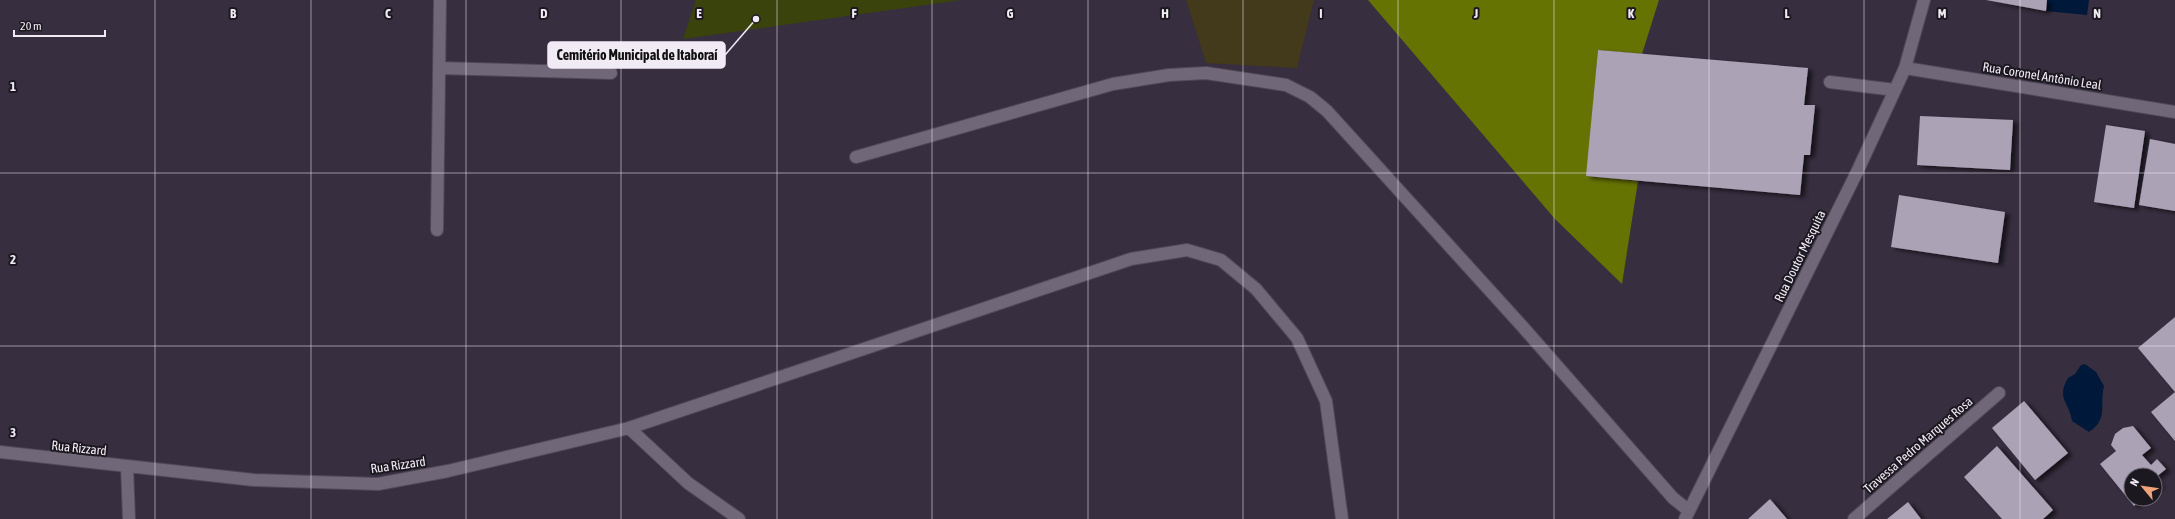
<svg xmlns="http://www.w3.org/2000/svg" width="2175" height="519" font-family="'Asap Condensed',sans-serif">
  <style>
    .green { fill: #3b430c }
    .forest { fill: #657302 }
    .sand { fill: #423a1a }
    .water { fill: #00193a }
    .building { fill: #aca2b6; filter: url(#shadow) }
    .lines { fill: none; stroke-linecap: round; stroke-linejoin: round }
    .minor-casing { stroke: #514957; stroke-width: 14 }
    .minor { stroke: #706779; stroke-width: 12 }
    .grid { fill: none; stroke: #f1ebf6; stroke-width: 1; stroke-opacity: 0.55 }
    .labels { text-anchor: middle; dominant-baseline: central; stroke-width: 4; stroke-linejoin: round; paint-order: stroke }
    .street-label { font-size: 13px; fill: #f1ebf6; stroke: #1c1820 }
    .grid-label { font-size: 13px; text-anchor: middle; font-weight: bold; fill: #f1ebf6; stroke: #1c1820; stroke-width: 4; stroke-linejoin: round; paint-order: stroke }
    .leader { fill: none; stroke: #f1ebf6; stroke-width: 1.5 }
    .callout-dot { fill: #f1ebf6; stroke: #1c1820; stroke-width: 1.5 }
    .callout { fill: #f1ebf6; stroke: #f1ebf6; stroke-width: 1.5 }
    .callout-label { font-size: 14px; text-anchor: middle; font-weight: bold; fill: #111 }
  </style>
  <defs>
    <filter id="shadow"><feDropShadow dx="4.5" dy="2.5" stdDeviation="2" flood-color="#0009"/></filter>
  </defs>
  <rect width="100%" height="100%" fill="#372e3f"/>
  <!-- green -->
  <path class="green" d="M 696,0 L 961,0 L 683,39 Z"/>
  <!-- forest -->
  <path class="forest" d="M 1368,0 L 1659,0 L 1642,54 L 1598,50 L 1587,176 L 1638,181 L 1622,284 L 1555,219 Z"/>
  <!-- sand -->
  <path class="sand" d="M 1186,0 L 1314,0 L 1297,68 L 1206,63 Z"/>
  <!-- water -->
  <path class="water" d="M 2047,0 L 2089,0 L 2087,15 L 2046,11 Z
    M 2085,364 L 2096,372 L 2104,386 C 2099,407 2109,418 2089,432 L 2072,421 C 2069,401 2056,399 2068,378 L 2075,374 L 2081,365 Z"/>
  <!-- building -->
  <path class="building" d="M 1986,0 L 2047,0 L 2046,11 Z
    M 1598,50 L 1808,68 L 1804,105 L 1815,105 L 1810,155 L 1804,155 L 1800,195 L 1586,176 Z
    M 1920,116 L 2013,120 L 2010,170 L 1917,165 Z
    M 2106,125 L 2145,131 L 2134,208 L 2094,202 Z
    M 2150,139 L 2175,144 L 2175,211 L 2139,205 Z
    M 1899,195 L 2005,212 L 1998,263 L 1891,247 Z
    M 2175,317 L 2175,392 L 2138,348 Z
    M 2175,392 L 2175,441 L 2151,412 Z
    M 2024,401 L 2068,453 L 2035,480 L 1992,428 Z
    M 2133,426 L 2151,448 L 2142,455 L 2151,465 L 2157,459 L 2166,469 L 2155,478 L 2155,475 L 2131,475 L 2131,499 L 2142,499 L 2134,506 L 2100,464 L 2116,451 L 2111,445 L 2115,434 L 2123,428 Z
    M 1997,446 L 2053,510 L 2043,519 L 2002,519 L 1964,477 Z
    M 2155,479 L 2160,485 L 2155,489 Z
    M 1770,499 L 1787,519 L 1748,519 Z
    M 1908,502 L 1921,519 L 1887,519 Z"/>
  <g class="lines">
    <defs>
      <path id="minor" d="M 439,68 L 611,73
        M 1905,68 L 2175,112
        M 1830,82 L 1895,90
        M 856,157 L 1113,84 L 1169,75 L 1206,73 L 1286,85 L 1310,97 L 1327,111 L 1522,326 L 1673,498 L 1688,510
        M 437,230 L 440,0
        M 629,428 L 1131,259 L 1187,250 L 1221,260 L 1256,289 L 1297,338 L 1326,401 L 1342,519
        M 0,452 L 254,480 L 378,484 L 448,471 L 629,428 L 688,483 L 739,519
        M 127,467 L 129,519
        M 1685,519 L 1857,172 L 1895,90 L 1905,68 L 1924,0
        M 1854,519 L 1999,393"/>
    </defs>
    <!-- minor casing -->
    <use href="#minor" class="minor-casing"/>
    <!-- minor -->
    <use href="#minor" class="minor"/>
  </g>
  <!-- grid -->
  <path class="grid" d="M 155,0 L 155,519M 311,0 L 311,519M 466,0 L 466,519M 621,0 L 621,519M 777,0 L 777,519M 932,0 L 932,519M 1088,0 L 1088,519M 1243,0 L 1243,519M 1398,0 L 1398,519M 1554,0 L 1554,519M 1709,0 L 1709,519M 1864,0 L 1864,519M 2020,0 L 2020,519M 0,173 L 2175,173M 0,346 L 2175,346"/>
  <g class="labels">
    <!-- street labels -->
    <g class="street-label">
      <text transform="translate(2042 76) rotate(9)">Rua Coronel Antônio Leal</text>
      <text transform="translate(1800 256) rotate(-64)">Rua Doutor Mesquita</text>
      <text transform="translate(1918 445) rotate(-41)">Travessa Pedro Marques Rosa</text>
      <text transform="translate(79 448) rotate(6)">Rua Rizzard</text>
      <text transform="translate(398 465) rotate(-8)">Rua Rizzard</text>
    </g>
  </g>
  <g class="grid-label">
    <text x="233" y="18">B</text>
    <text x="388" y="18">C</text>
    <text x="544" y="18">D</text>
    <text x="699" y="18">E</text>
    <text x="854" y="18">F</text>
    <text x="1010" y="18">G</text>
    <text x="1165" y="18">H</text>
    <text x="1321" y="18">I</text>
    <text x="1476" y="18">J</text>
    <text x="1631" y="18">K</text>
    <text x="1787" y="18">L</text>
    <text x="1942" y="18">M</text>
    <text x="2097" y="18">N</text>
    <text x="13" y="91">1</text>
    <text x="13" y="264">2</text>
    <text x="13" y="437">3</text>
  </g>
  <!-- callouts -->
  <path class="leader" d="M756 19L725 55"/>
  <circle class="callout-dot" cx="756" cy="19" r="4"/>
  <rect class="callout" x="548" y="42" width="177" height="26" rx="4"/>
  <g class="callout-label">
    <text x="637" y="60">Cemitério Municipal de Itaboraí</text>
  </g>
  <!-- north arrow -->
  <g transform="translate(2143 487) rotate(299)"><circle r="19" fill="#1c1820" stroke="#716c76"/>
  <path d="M0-3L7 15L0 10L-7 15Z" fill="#f0a279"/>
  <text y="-6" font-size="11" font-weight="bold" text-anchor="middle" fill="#f1ebf6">N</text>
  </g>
  <!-- scale -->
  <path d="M14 30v6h91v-6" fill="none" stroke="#f1ebf6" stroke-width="2"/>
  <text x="20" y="30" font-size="12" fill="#f1ebf6" stroke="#1c1820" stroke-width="3" paint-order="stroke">20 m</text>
</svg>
